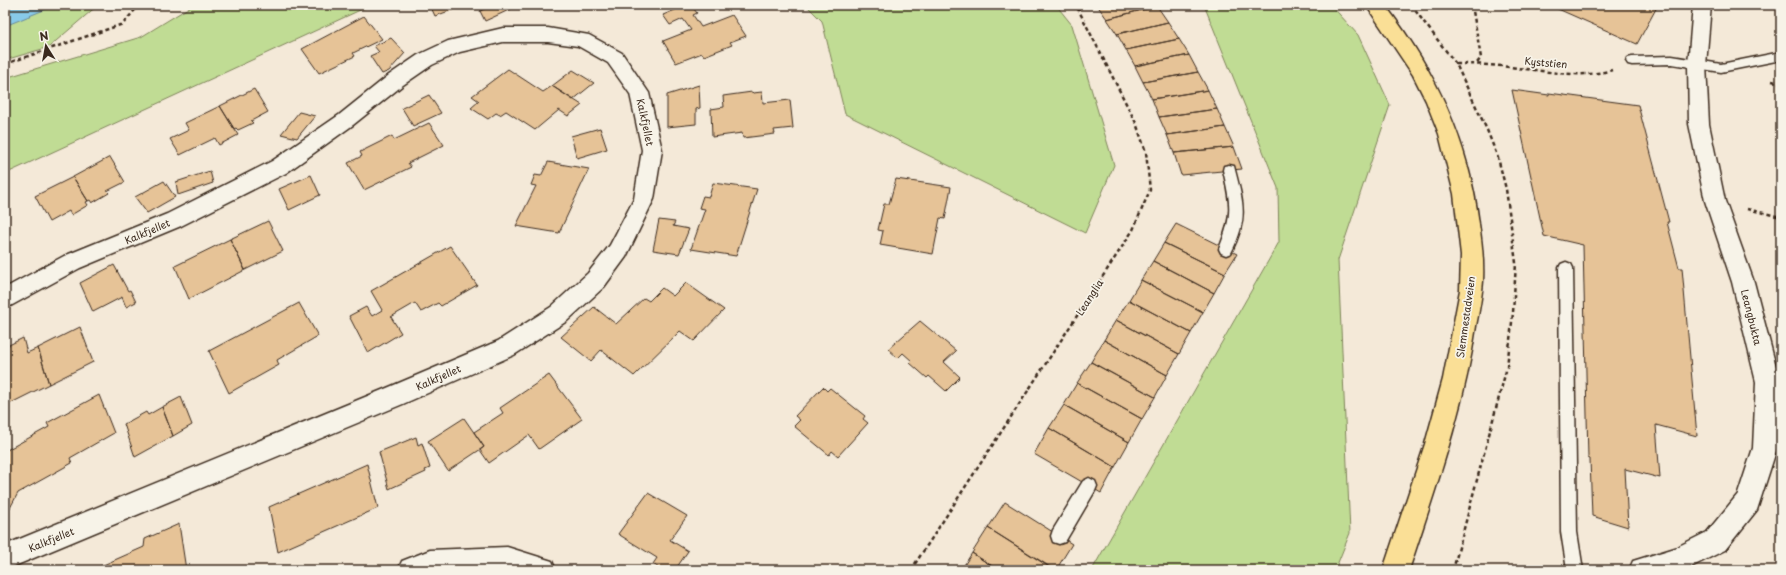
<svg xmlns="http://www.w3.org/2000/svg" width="1786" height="575" font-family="'Playpen Sans',sans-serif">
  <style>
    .green { fill: #c0dc94; stroke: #7e8359 }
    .water { fill: #88c9e9; stroke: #698998 }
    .building { fill: #e6c397; stroke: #3b2a1e }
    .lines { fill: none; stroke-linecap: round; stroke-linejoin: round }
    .service-casing { stroke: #3b2a1e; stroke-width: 3 }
    .minor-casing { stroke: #3b2a1e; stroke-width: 3 }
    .primary-casing { stroke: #3b2a1e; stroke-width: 3 }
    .path { stroke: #3b2a1e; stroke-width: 2.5; stroke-dasharray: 4 3; stroke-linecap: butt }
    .service { fill: #f7f3e8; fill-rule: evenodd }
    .minor { fill: #f7f3e8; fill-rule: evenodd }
    .primary { fill: #fadf96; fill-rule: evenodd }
    .labels { text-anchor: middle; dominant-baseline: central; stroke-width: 3.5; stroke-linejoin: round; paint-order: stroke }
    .street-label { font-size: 10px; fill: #3b2a1e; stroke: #f7f3e8 }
  </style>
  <rect width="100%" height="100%" fill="#f4e9d8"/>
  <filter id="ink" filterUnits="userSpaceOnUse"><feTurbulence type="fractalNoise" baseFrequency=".025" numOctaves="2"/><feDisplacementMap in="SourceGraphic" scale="8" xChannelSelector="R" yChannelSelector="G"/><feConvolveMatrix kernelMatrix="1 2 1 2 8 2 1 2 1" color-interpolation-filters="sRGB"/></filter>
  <g filter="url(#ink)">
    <!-- green -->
    <path class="green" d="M 5,5 L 98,5 L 49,47 L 5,60 Z
      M 193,5 L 371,5 L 5,174 L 5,78 L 141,37 Z
      M 806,5 L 1056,5 L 1072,25 L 1114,165 L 1085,233 L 845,114 L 822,21 Z
      M 1204,5 L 1331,5 L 1358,35 L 1390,105 L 1338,260 L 1350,533 L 1335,570 L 1092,570 L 1279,242 L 1278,188 Z"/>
    <!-- water -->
    <path class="water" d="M 5,5 L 56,5 L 5,26 Z"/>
    <!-- building -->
    <path class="building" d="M 430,5 L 466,5 L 435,16 Z
      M 493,5 L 508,5 L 511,9 L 485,21 L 480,11 Z
      M 687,5 L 691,5 L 697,13 L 693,15 L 701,27 L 732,15 L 746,36 L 730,42 L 732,45 L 704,56 L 702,53 L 676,63 L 663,41 L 691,30 L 683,19 L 670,25 L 663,15 Z
      M 1097,5 L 1157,5 L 1157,6 L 1107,19 Z
      M 1549,5 L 1658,5 L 1637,44 Z
      M 1157,6 L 1168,22 L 1117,34 L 1107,19 Z
      M 364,16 L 382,39 L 353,53 L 355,56 L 319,73 L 302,49 Z
      M 1168,22 L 1179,39 L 1126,50 L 1117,34 Z
      M 391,38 L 405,53 L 389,71 L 382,74 L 370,56 L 379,52 L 374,46 Z
      M 1179,39 L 1189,55 L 1135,66 L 1126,50 Z
      M 1189,55 L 1198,72 L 1143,82 L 1135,66 Z
      M 508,69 L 543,92 L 552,86 L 582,105 L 568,116 L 559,110 L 535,130 L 506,111 L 500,115 L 496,113 L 488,119 L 471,108 L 479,101 L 472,96 Z
      M 573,70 L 594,83 L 573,100 L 552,86 Z
      M 1198,72 L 1208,90 L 1152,99 L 1143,82 Z
      M 699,85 L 700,108 L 696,109 L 696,124 L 667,127 L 667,95 Z
      M 254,89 L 268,112 L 251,121 L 253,123 L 238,130 L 236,128 L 234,129 L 220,106 Z
      M 1208,90 L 1217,109 L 1159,117 L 1152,99 Z
      M 1512,90 L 1549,95 L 1549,93 L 1638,105 L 1669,222 L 1667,222 L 1679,268 L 1682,268 L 1697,436 L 1656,425 L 1660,478 L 1625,469 L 1628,527 L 1592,516 L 1590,459 L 1588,458 L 1583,245 L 1544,236 Z
      M 752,92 L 753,93 L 762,92 L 763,103 L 790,100 L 793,128 L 774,130 L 775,134 L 743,138 L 742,133 L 712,137 L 711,109 L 724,107 L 723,96 Z
      M 429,95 L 441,113 L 413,126 L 402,108 Z
      M 220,106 L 238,135 L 219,145 L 215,138 L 180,155 L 170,139 L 189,130 L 185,123 Z
      M 1217,109 L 1225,127 L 1167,135 L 1159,117 Z
      M 299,112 L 315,116 L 297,138 L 281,134 Z
      M 429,123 L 444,145 L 408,163 L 411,167 L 364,190 L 348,163 L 362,156 L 360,152 L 392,136 L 394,140 Z
      M 1225,127 L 1234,147 L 1174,153 L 1167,135 Z
      M 600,128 L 607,149 L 577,158 L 571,136 Z
      M 1234,147 L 1242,169 L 1181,175 L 1174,153 Z
      M 110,157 L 125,182 L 107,191 L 109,193 L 92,203 L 90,200 L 88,201 L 73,177 Z
      M 548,162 L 589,169 L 559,233 L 516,226 L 536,186 L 531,185 L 535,175 L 541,176 Z
      M 210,171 L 213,183 L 178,195 L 176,182 Z
      M 311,175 L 320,195 L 289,210 L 279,189 Z
      M 73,177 L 88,201 L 86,202 L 88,205 L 71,215 L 69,211 L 49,222 L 35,196 Z
      M 896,179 L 951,187 L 945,219 L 940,218 L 933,254 L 880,245 L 883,231 L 878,230 L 884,204 L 889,204 Z
      M 164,181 L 175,197 L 147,213 L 135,197 Z
      M 713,183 L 757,189 L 736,256 L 691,249 L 705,209 L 699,208 L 703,196 L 709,197 Z
      M 659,220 L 675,222 L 673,226 L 689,229 L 679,254 L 653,250 Z
      M 268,221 L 283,251 L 245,270 L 230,239 Z
      M 1176,224 L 1237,254 L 1225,273 L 1164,243 Z
      M 230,239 L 245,270 L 189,299 L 175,266 Z
      M 1164,243 L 1225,273 L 1214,293 L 1153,261 Z
      M 450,246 L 477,285 L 441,306 L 438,303 L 421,312 L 415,303 L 391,317 L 401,333 L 368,353 L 349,316 L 366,307 L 372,316 L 382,310 L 371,291 Z
      M 1153,261 L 1214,293 L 1203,312 L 1141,280 Z
      M 114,265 L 128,291 L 130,290 L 136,302 L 126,307 L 122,297 L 93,312 L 80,283 Z
      M 1141,280 L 1203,312 L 1191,333 L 1129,300 Z
      M 686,283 L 724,310 L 694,341 L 680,331 L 634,376 L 601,350 L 591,361 L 561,337 L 594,307 L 616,324 L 644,298 L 649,301 L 662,288 L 673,296 Z
      M 1129,300 L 1191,333 L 1179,354 L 1116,320 Z
      M 299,303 L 318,336 L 277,360 L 279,365 L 229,393 L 209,351 Z
      M 1116,320 L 1179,354 L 1167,375 L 1104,340 Z
      M 920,321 L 956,351 L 944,362 L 960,377 L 946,391 L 929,376 L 927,378 L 910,363 L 912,361 L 903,353 L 898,358 L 888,349 Z
      M 80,327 L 93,362 L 49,384 L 38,348 Z
      M 23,338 L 27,353 L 38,348 L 49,384 L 5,406 L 5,347 Z
      M 1104,340 L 1167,375 L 1155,397 L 1091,362 Z
      M 1091,362 L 1155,397 L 1142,419 L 1077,383 Z
      M 549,375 L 582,419 L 539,449 L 529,435 L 489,463 L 480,450 L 484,447 L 474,432 L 503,413 L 500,408 Z
      M 1077,383 L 1142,419 L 1129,442 L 1064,405 Z
      M 823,387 L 827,391 L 830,388 L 865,416 L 863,419 L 868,423 L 838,456 L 832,451 L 829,455 L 794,426 L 800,420 L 795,416 Z
      M 99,395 L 114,433 L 70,458 L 72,463 L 18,493 L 10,508 L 5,508 L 5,451 L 49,427 L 47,423 Z
      M 181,397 L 192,425 L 173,436 L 162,407 Z
      M 1064,405 L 1129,442 L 1115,467 L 1049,428 Z
      M 162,407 L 173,436 L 135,457 L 124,424 L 146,412 L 148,415 Z
      M 464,418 L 484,447 L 448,471 L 428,441 Z
      M 1049,428 L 1115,467 L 1101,493 L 1034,454 Z
      M 416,437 L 418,445 L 422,443 L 430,468 L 425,470 L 426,472 L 389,489 L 379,452 Z
      M 367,464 L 378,508 L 278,552 L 269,507 Z
      M 648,493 L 687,516 L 670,540 L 688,551 L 675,570 L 662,570 L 653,564 L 657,558 L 618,534 Z
      M 1005,502 L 1072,544 L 1056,570 L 1054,570 L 988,528 Z
      M 179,524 L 186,570 L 92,570 L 144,547 L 145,539 Z
      M 988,528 L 1044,563 L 1054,570 L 998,570 L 972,553 Z
      M 972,553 L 998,570 L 961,570 Z"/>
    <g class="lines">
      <defs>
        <path id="service" d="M 1781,52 L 1781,60 L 1721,72 L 1672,64 L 1632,65 L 1628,64 L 1626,61 L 1628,58 L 1632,57 L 1672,56 L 1721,64 Z
          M 1229,165 L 1234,166 L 1235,170 C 1244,205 1248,219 1231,253 L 1226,255 L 1221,253 L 1219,249 C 1233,215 1231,205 1223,170 L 1224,166 Z
          M 1566,262 L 1571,264 L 1573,268 L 1577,532 L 1583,570 L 1567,570 L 1561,532 L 1559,268 L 1561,264 Z
          M 1089,478 L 1095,481 L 1097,486 L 1095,491 L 1065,542 L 1059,544 L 1053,542 L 1051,536 L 1053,530 L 1083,481 Z"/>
        <path id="minor" d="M 1693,5 L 1711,5 L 1706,65 L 1709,124 L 1725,201 L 1754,282 L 1780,382 L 1777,448 L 1757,510 L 1725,550 L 1685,570 L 1629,570 L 1633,561 L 1675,548 L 1707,532 L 1738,494 L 1753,448 L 1756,382 L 1732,282 L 1705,201 L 1689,124 L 1688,65 Z
          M 503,28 L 548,28 L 589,35 L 622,53 L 649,93 L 662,150 L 654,199 L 626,257 L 604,287 L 567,321 L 514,355 L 403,404 L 5,570 L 5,545 L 387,388 L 498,341 L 551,307 L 588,273 L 610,245 L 634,199 L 642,150 L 630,94 L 608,63 L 578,46 L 548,42 L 503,42 L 460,52 L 432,65 L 403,85 L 353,125 L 286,173 L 181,226 L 80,268 L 5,309 L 5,288 L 64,256 L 167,214 L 272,161 L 339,115 L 389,75 L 418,55 L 448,41 Z
          M 507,547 L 552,561 L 556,570 L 398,570 L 402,561 L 430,550 Z"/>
        <path id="primary" d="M 1366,5 L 1385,5 C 1435,70 1469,141 1479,224 C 1482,243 1484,262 1483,281 C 1482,296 1479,311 1476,326 C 1464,410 1435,490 1409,570 L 1383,570 L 1425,444 L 1443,379 L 1460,290 L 1461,255 L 1454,194 L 1439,134 L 1426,101 L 1413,75 Z"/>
      </defs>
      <!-- service casing -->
      <use href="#service" class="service-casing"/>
      <!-- minor casing -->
      <use href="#minor" class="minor-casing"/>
      <!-- primary casing -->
      <use href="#primary" class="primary-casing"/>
      <!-- path -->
      <path class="path" d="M 1411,5 L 1456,64 L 1487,130 L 1498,158 L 1506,189 L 1516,263 L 1513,313 L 1507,367 L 1453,570
        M 1472,5 L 1481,58 L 1477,63
        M 5,64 L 123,24 L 139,5
        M 1456,64 C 1477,64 1497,65 1517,68 C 1547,71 1582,79 1612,70
        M 1772,81 L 1781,83
        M 1747,209 L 1781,217
        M 911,570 L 1133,230 L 1150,190 L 1146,152 L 1136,123 L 1076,5"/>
      <!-- service -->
      <use href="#service" class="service"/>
      <!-- minor -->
      <use href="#minor" class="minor"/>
      <!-- primary -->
      <use href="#primary" class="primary"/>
    </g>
  </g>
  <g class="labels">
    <!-- street labels -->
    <g class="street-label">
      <text transform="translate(1546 62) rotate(5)">Kyststien</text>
      <text transform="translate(646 122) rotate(78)">Kalkfjellet</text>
      <text transform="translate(147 231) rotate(-23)">Kalkfjellet</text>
      <text transform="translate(1089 297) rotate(-57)">Leanglia</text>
      <text transform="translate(1465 317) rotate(-82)">Slemmestadveien</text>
      <text transform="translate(1752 317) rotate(76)">Leangbukta</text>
      <text transform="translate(438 377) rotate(-24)">Kalkfjellet</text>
      <text transform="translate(51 539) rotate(-22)">Kalkfjellet</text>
    </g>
  </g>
  <!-- margin -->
  <rect width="1786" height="575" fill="none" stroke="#f7f3e8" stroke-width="20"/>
  <rect x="10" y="10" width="1766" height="555" fill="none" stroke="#3b2a1e" stroke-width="1.5" filter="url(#ink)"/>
  <!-- north arrow -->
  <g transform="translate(46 46) rotate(349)" stroke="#f7f3e8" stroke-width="3" paint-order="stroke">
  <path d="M0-3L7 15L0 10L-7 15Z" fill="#3b2a1e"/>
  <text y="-6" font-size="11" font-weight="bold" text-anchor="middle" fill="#3b2a1e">N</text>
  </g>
</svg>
